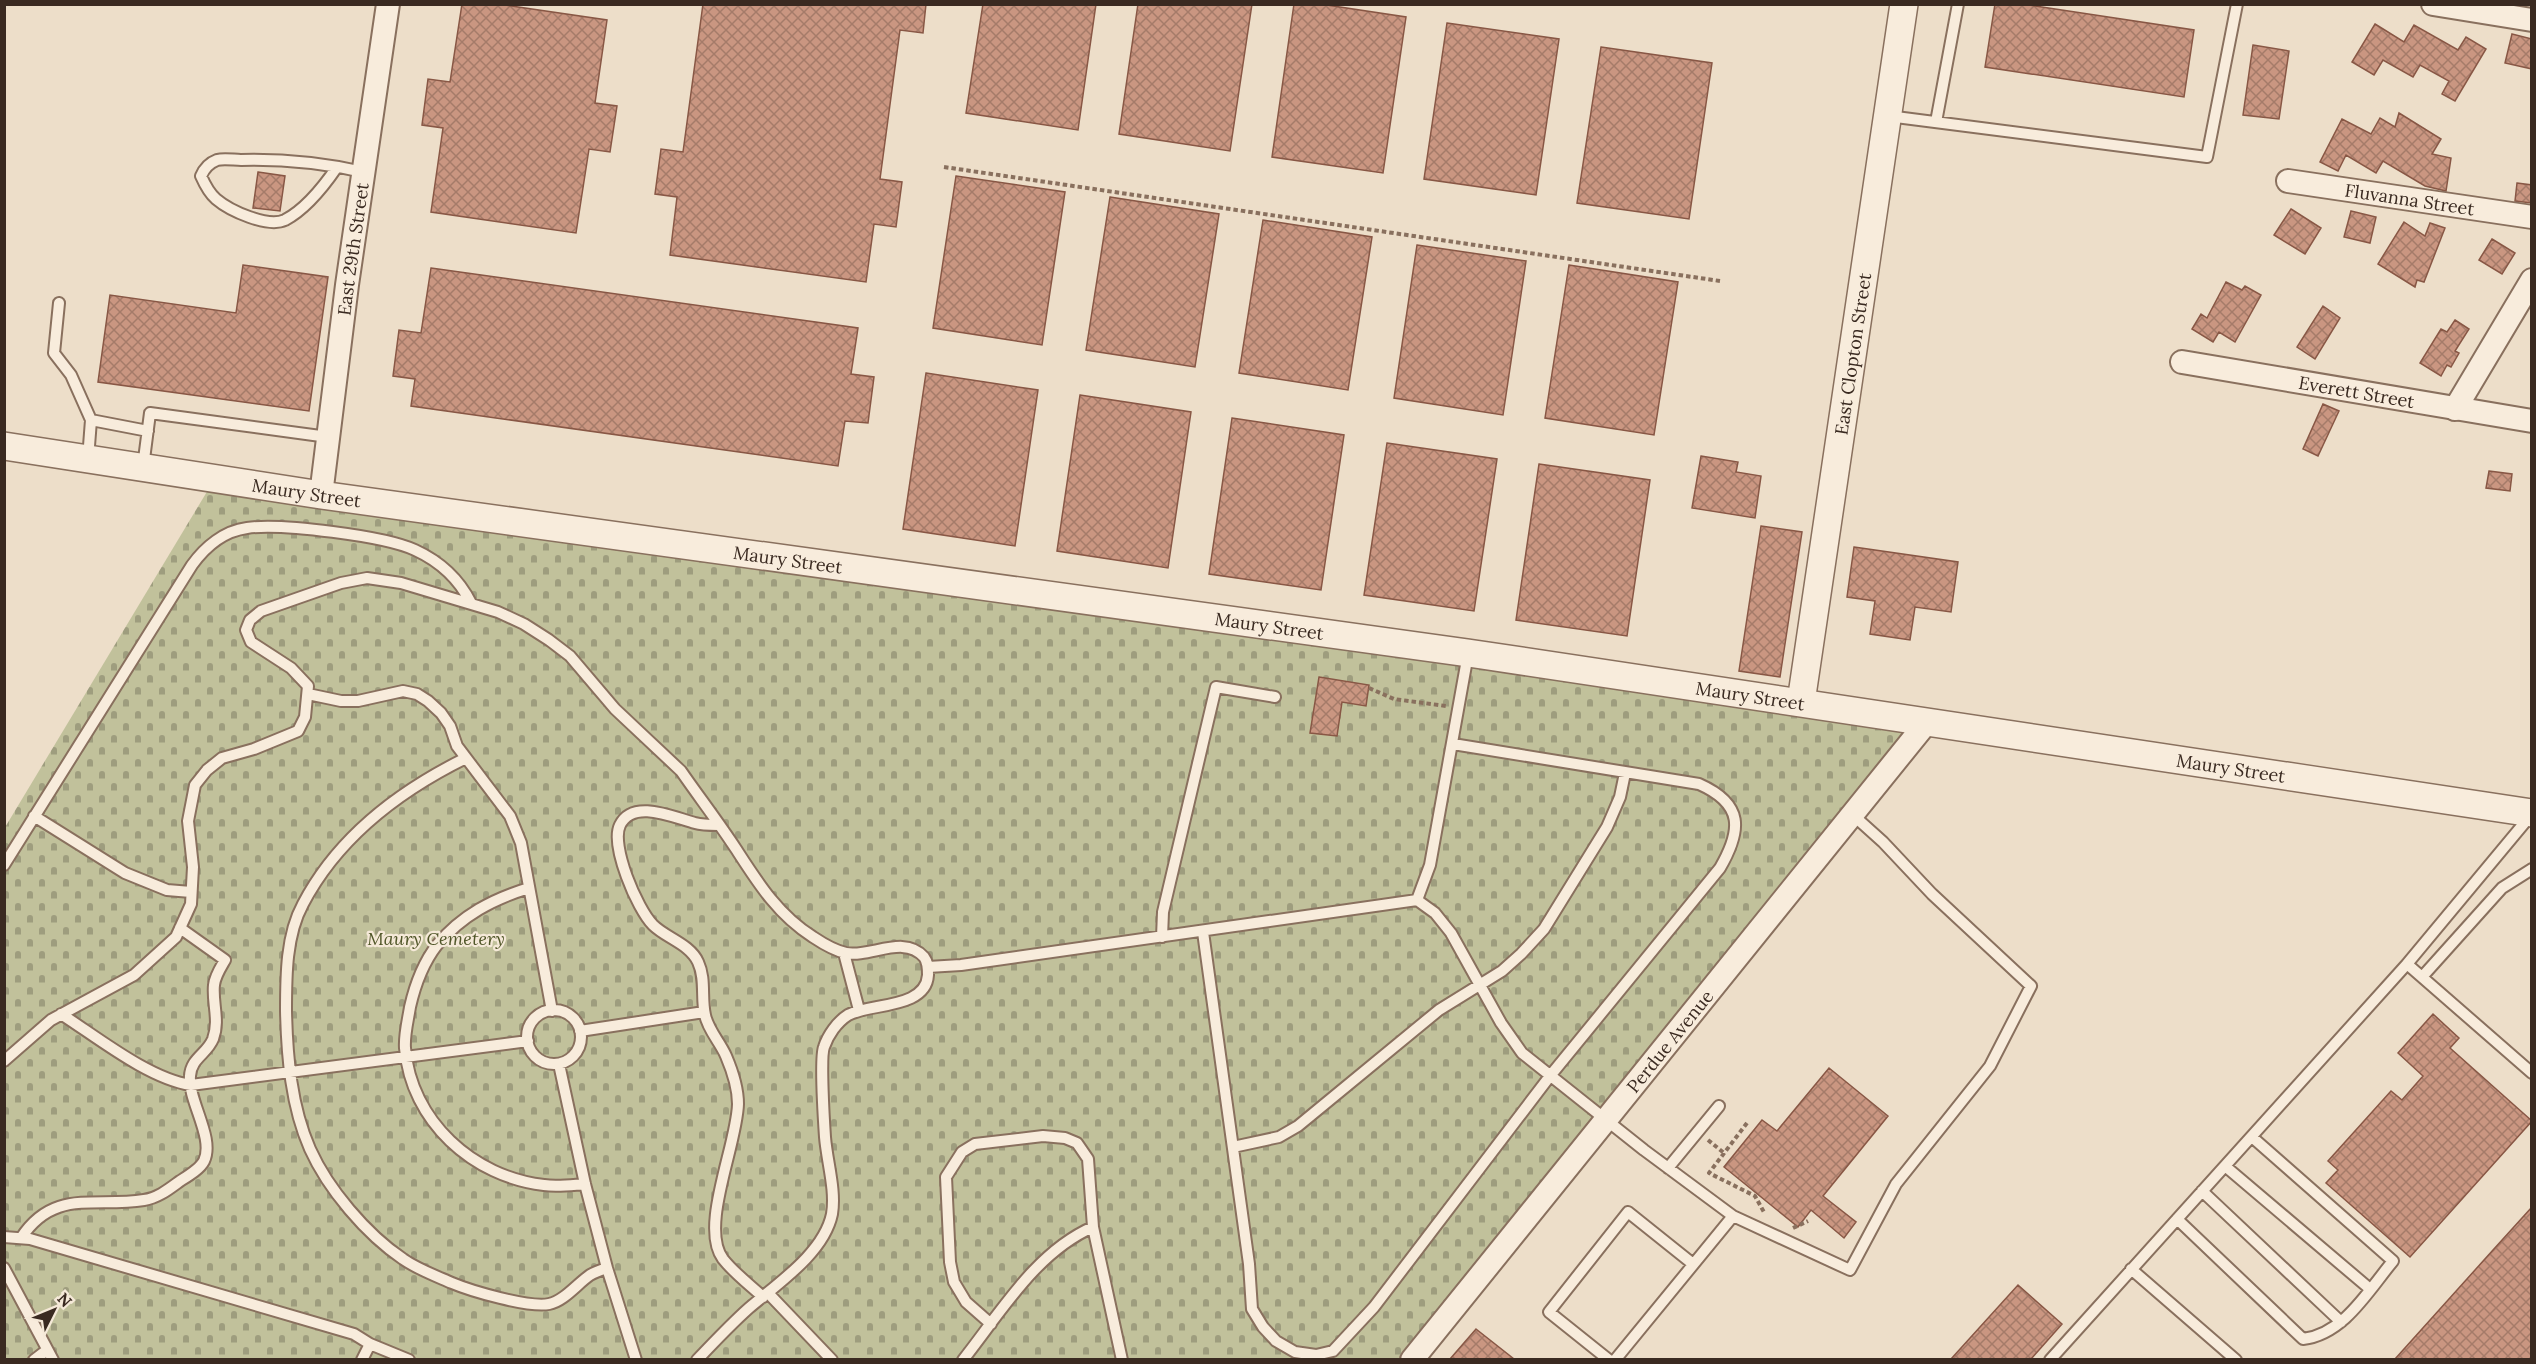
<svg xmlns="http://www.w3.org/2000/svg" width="2536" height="1364" font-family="Lora,serif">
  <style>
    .cemetery { fill: url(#cemetery-stones) }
    .building { fill: url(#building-cross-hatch); stroke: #885745; stroke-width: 1.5 }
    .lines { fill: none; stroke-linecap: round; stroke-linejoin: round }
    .service-casing { stroke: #89705e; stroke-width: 14 }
    .minor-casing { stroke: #89705e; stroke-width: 26 }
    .tertiary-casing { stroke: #89705e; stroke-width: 30 }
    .path { stroke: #89705e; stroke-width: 4; stroke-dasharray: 4.5 3; stroke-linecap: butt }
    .service { stroke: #f8ecdc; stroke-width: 10 }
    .minor { stroke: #f8ecdc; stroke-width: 22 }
    .tertiary { stroke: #f8ecdc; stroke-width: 27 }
    .labels { text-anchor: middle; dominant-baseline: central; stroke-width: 4.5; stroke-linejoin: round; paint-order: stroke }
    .street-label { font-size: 18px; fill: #3a2a21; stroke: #f5e9d8 }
    .park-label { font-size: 18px; font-style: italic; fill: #505628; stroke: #f5e9d8 }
  </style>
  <defs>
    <pattern id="cemetery-stones" width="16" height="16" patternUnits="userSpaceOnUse" patternTransform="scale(1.5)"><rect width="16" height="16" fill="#c1c19b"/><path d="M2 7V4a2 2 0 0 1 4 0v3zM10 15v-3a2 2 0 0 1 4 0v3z" fill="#9e9d7e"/></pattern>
    <pattern id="building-cross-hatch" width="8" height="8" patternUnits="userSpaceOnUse" patternTransform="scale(1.5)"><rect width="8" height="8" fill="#ca9681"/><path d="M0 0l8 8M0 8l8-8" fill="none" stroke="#a57b69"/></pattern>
  </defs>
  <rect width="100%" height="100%" fill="#eddec9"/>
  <!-- cemetery -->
  <path class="cemetery" d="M 214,480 L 1938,723 L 1413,1359 L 5,1359 L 4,829 Z"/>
  <!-- building -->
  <path class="building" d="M 462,4 L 498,4 L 607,20 L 595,103 L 617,106 L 610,152 L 589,149 L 576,233 L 431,212 L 443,128 L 422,125 L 428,79 L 450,82 Z
    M 703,4 L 926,4 L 923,33 L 900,30 L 880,179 L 902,182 L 896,227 L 874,224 L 866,282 L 670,255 L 677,197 L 655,194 L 661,149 L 683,152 Z
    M 983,4 L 1096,4 L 1078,130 L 966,113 Z
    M 1138,4 L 1252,4 L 1230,151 L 1119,134 Z
    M 1294,4 L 1320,4 L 1406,17 L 1383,173 L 1272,157 Z
    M 1995,4 L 2022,4 L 2194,30 L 2184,97 L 1985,67 Z
    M 1447,23 L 1559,39 L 1536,195 L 1424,179 Z
    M 2375,24 L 2404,42 L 2414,25 L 2458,50 L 2466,37 L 2486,49 L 2455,101 L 2442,94 L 2449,81 L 2420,65 L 2413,77 L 2383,60 L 2374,75 L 2352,62 Z
    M 2512,34 L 2532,39 L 2532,69 L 2505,63 Z
    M 2253,45 L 2289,51 L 2279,119 L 2243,115 Z
    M 1601,47 L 1712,63 L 1689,219 L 1577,203 Z
    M 2399,113 L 2441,139 L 2432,154 L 2451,158 L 2446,191 L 2425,186 L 2383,161 L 2376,173 L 2346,155 L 2338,171 L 2320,162 L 2342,119 L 2371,134 L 2380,118 L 2395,127 Z
    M 258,172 L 285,176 L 280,211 L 253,208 Z
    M 956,176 L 1065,192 L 1042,345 L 933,328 Z
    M 2517,183 L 2532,185 L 2532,203 L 2515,201 Z
    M 1110,197 L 1219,214 L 1195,367 L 1086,350 Z
    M 2291,209 L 2321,228 L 2305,254 L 2274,235 Z
    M 2351,211 L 2376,217 L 2370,243 L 2344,237 Z
    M 1263,220 L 1372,237 L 1348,390 L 1239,373 Z
    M 2404,222 L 2425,236 L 2430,223 L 2445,228 L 2424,282 L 2417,280 L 2415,287 L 2378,264 Z
    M 2492,239 L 2515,253 L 2502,274 L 2479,260 Z
    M 1417,245 L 1526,261 L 1503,415 L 1394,398 Z
    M 243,265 L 328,277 L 309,411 L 98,382 L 110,295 L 236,313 Z
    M 1569,265 L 1678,282 L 1654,435 L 1545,418 Z
    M 431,268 L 858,328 L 851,374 L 874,377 L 868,423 L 845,421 L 838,466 L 411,406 L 415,379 L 393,376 L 399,330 L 421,333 Z
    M 2226,282 L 2242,290 L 2245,286 L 2261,295 L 2235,342 L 2219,332 L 2213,342 L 2192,329 L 2201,314 L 2207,318 Z
    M 2323,306 L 2340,318 L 2315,359 L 2297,347 Z
    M 2455,320 L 2469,329 L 2455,351 L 2459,353 L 2451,367 L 2447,365 L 2441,376 L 2420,363 L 2441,329 L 2447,332 Z
    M 926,373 L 1038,390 L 1015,546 L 903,529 Z
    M 1080,395 L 1191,412 L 1168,568 L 1057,551 Z
    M 2323,404 L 2339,411 L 2318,456 L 2303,449 Z
    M 1232,418 L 1344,435 L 1321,590 L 1209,574 Z
    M 1387,443 L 1497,459 L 1474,611 L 1364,595 Z
    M 1701,456 L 1738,462 L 1736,472 L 1761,476 L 1755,518 L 1692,508 Z
    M 1539,464 L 1650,480 L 1627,636 L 1516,620 Z
    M 2489,471 L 2512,474 L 2510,491 L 2486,488 Z
    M 1761,526 L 1802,532 L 1780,677 L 1739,671 Z
    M 1854,547 L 1958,562 L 1951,612 L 1915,607 L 1910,640 L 1870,634 L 1875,601 L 1847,597 Z
    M 1319,677 L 1369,685 L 1366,706 L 1342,702 L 1337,736 L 1310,733 Z
    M 2433,1014 L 2459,1038 L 2450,1048 L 2532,1121 L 2410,1257 L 2326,1183 L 2338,1170 L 2328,1161 L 2391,1091 L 2402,1100 L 2423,1076 L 2398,1053 Z
    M 1829,1068 L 1888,1116 L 1823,1196 L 1856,1222 L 1844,1238 L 1811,1210 L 1798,1227 L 1724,1167 L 1762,1120 L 1777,1131 Z
    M 2532,1207 L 2532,1359 L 2395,1359 L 2493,1250 Z
    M 2018,1285 L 2062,1324 L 2031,1359 L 1951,1359 Z
    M 1476,1329 L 1514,1359 L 1450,1359 Z"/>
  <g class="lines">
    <defs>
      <path id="service" d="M 1888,116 L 2207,157 L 2237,4
        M 1936,122 L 1958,4
        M 337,167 C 324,186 306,209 285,220 C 268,228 230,211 216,199 C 209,193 205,185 201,176 C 204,169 209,163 217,160 C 224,158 234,160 241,160 C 282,159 323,163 363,172
        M 59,303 L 54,353 L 71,375 L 91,420 L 88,459
        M 91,420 L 148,431
        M 143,467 L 150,413 L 328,437
        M 308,694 L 341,701 L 358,701 L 403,691 L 417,694 L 428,701 L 441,713 L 450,726 L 457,746 L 510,816 L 521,843 L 552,1011
        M 466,758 C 399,791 338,837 303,904 C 286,935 286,976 286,1011 C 287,1056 291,1106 310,1149 C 328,1189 366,1234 403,1259 C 417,1269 436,1276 452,1283 C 471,1291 529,1308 549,1304 C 564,1301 577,1284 590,1275 C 595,1272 601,1270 607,1268
        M 2531,815 L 2407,964 L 2532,1073
        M 34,816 L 125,873 L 167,890 L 191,892
        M 718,825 C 710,825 702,825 695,823 C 675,818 633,798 620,825 C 610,845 637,909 653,925 C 666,938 690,944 698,962 C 706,979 701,998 705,1015 C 708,1030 720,1042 726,1056 C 732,1070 738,1088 738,1104 C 737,1145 699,1227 723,1259 C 734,1273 750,1285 763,1297
        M 4,865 L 192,565 C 205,547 224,531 247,528 C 281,523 385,536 415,550 C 439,561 459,579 471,603
        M 529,888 C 493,899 462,915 437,945 C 423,963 415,985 410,1007 C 408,1020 404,1035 405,1048 C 411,1121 473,1177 544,1185 C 557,1187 571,1185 585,1184
        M 1417,900 L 1430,865 L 1468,654
        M 1203,932 L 1249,1264 L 1252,1309 L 1263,1327 L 1276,1341 L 1295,1352 L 1316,1355 L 1333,1351 L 1374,1307 L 1550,1076 L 1720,868 C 1742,830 1744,804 1699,784 L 1453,744
        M 1162,937 L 1163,912 L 1216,687 L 1275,697
        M 844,953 L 859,1010
        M 928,967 L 961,965 L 1417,900 L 1435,913 L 1451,933 L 1501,1023 L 1522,1053 L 1644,1150 L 1733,1216 L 1615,1360
        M 2422,977 L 2502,888 L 2532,869
        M527 1037a27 27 0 1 1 54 0a27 27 0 1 1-54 0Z
        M 61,1014 C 97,1037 149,1079 191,1085 L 528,1041
        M 580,1031 L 704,1012
        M 4,1061 L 51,1020 L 134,975 L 176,937 L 191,904 L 193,867 L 188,821 L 195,785 L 207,770 L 222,758 L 254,749 L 298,731 L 305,717 L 308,686 L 291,668 L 251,642 L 246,630 L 250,620 L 261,611 L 341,583 L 367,578 L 401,583 L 498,612 L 524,624 L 549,640 L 570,656 L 615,709 L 681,771 C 699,797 719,823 736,849 C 758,883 778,915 813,937 C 822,943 836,951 846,953 C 870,958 904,934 924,957 C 928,962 928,969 928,975 C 926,1009 870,1003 848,1015 C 837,1022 828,1035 824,1047 C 820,1057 824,1122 825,1137 C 827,1162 836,1190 832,1214 C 824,1253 777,1284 749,1308 C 731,1324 714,1342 697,1360
        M 559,1064 L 585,1184 L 607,1268 L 636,1360
        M 1233,1147 L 1279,1137 L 1298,1126 L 1439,1010 L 1502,971 L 1521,954 L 1544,929 L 1607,827 L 1620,797 L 1625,773
        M 2225,1166 L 2370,1289
        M 1668,1168 L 1719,1106
        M 2202,1191 L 2341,1322
        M 1733,1216 L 1850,1270 L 1896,1184 L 1990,1066 L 2031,986 L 1932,894 L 1883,842 L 1853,815
        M 2177,1219 L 2303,1339 C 2344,1334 2368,1291 2393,1261 L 2252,1137
        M 4,1237 L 30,1239 L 354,1334 L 370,1344 L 409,1360
        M 21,1238 C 54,1188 95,1208 144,1200 C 158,1198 169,1189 180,1181 C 188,1176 200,1169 204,1161 C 215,1138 188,1101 190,1076 C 191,1058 207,1054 213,1039 C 220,1020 212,1003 214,985 C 215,976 221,967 225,960 L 180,928
        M 4,1268 L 53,1360
        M 2131,1269 L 2236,1360
        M 768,1293 L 832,1360
        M 991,1324 L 966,1302 L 954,1282 L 950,1262 L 946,1177 L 962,1152 L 975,1144 L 1043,1136 L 1065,1138 L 1077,1143 L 1088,1159 L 1093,1227 L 1122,1360
        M 34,1360 L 47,1350
        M 362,1360 L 370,1344
        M 963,1360 C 1001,1312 1036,1252 1093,1227
        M 1609,1360 L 1549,1312 L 1628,1212 L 1693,1264
        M 2050,1360 L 2407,964"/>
      <g id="minor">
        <path d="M 2433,4 L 2532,20"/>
        <path id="s1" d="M 2288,181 L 2532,217"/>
        <path id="s2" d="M 2182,362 L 2532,421"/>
        <path d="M 2455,409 L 2532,280"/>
        <path id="s3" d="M 321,495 L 347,285 L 388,4"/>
        <path id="s4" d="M 1412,1360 L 1927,722"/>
      </g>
      <g id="tertiary">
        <path id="s5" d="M 4,446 L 321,495 L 1468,653 L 2532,813"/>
        <path id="s6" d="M 1801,702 L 1904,4"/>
      </g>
    </defs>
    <!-- service casing -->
    <use href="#service" class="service-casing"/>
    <!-- minor casing -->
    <use href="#minor" class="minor-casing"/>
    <!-- tertiary casing -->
    <use href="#tertiary" class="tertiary-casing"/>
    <!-- path -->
    <path class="path" d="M 944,167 L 1720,281
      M 1369,688 L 1394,699 L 1446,706
      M 1747,1123 L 1709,1173 L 1755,1196 L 1765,1214
      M 1708,1140 L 1724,1153
      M 1793,1228 L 1808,1221"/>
    <!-- service -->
    <use href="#service" class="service"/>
    <!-- minor -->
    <use href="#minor" class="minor"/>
    <!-- tertiary -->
    <use href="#tertiary" class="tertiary"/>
  </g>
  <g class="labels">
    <!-- street labels -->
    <g class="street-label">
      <text stroke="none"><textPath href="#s1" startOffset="123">Fluvanna Street</textPath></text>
      <text stroke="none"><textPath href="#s3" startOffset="248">East 29th Street</textPath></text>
      <text stroke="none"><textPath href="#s6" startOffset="352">East Clopton Street</textPath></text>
      <text stroke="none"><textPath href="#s2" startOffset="177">Everett Street</textPath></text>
      <text stroke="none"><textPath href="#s5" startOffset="306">Maury Street</textPath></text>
      <text stroke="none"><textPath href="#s5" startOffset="792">Maury Street</textPath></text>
      <text stroke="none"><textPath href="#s5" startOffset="1278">Maury Street</textPath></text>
      <text stroke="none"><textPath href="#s5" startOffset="1764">Maury Street</textPath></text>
      <text stroke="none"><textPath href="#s5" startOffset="2250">Maury Street</textPath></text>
      <text stroke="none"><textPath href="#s4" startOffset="410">Perdue Avenue</textPath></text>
    </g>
    <!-- park labels -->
    <g class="park-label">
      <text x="436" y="938">Maury Cemetery</text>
    </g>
  </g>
  <!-- border -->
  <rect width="2536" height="1364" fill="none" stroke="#3a2a21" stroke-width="12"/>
  <!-- north arrow -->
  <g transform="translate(54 1310) rotate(47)" stroke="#f5e9d8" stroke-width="4.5" paint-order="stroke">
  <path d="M0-4.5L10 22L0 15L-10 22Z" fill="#3a2a21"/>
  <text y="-9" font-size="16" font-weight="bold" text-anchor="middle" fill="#3a2a21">N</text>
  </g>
</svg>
